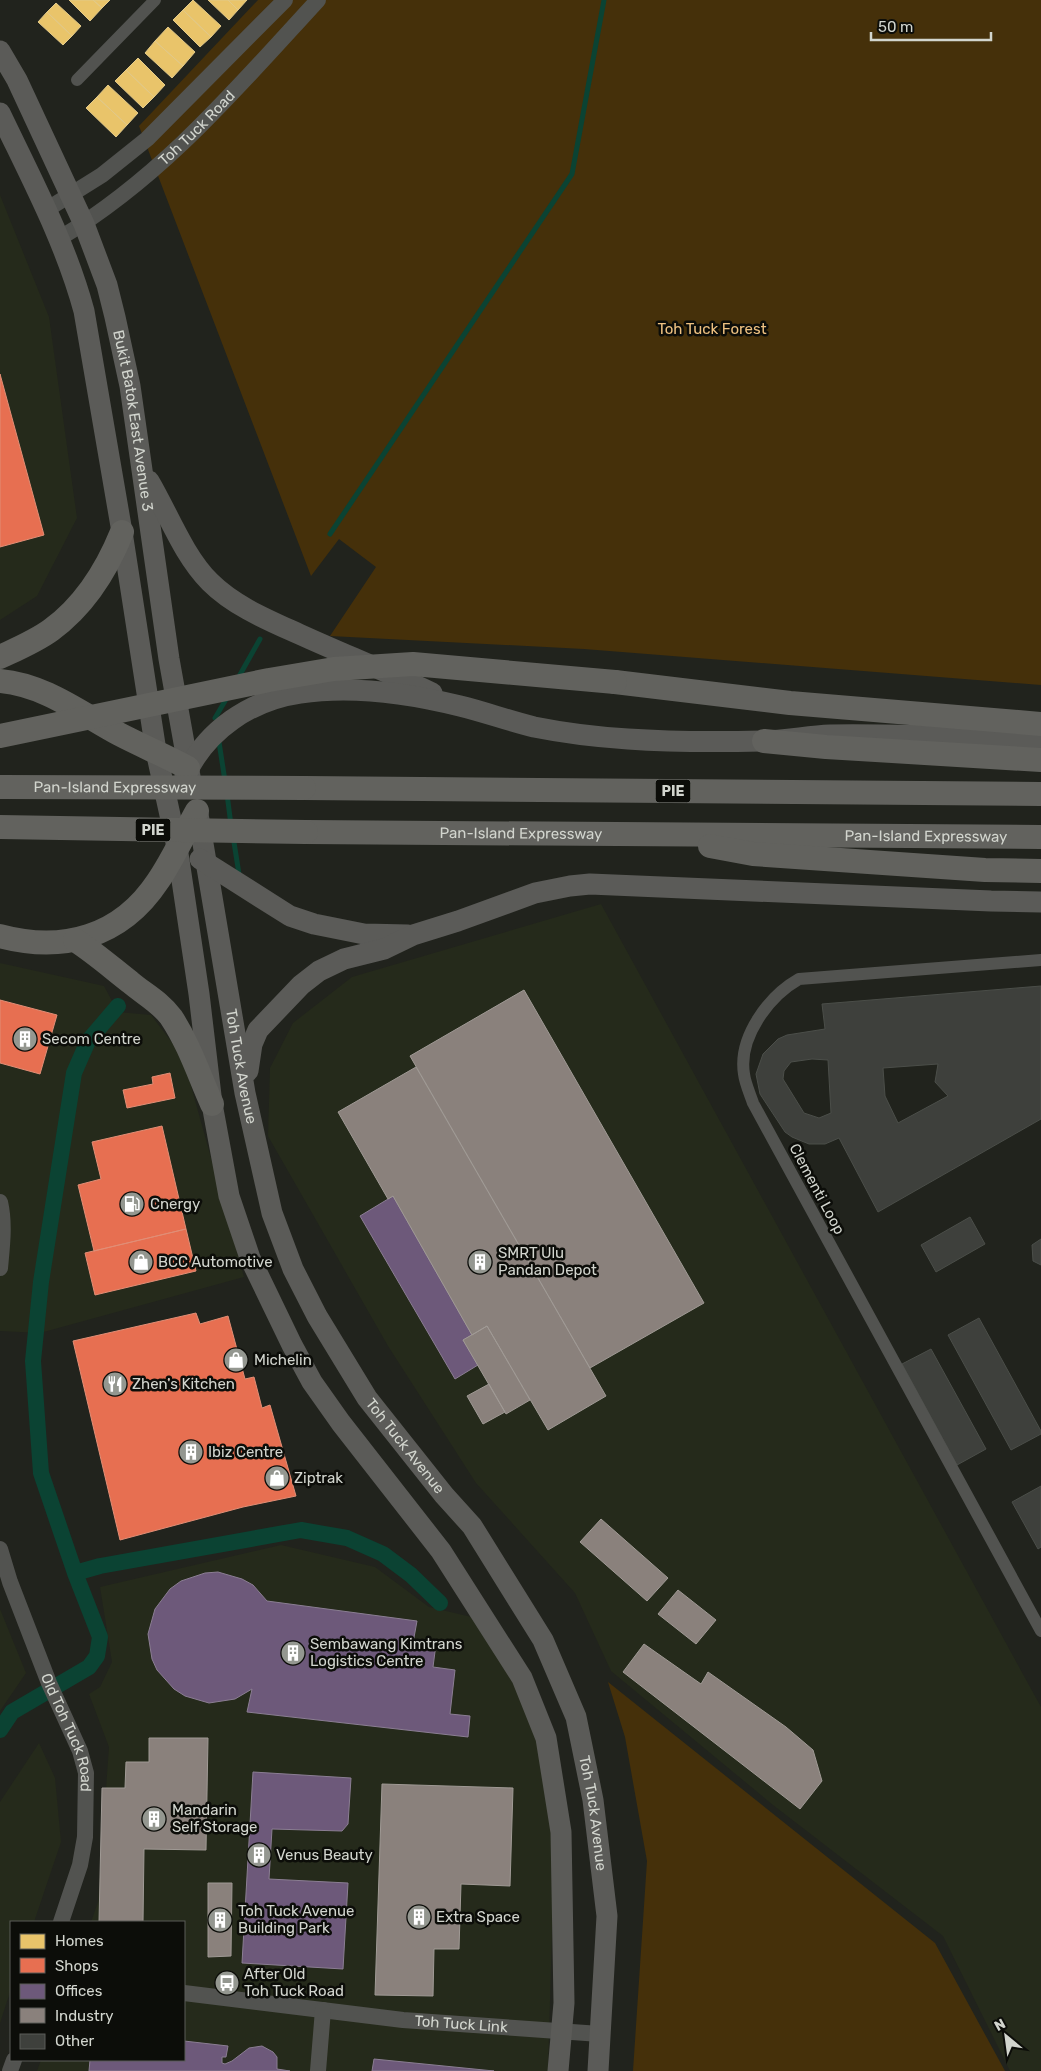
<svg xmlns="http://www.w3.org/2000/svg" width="1041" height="2071" font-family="Rubik,sans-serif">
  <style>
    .built { fill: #252a1b }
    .green { fill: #45300a }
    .homes { fill: #e9c46a; stroke: #e2c988 }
    .shops { fill: #e76f51; stroke: #e18e76 }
    .offices { fill: #6d597a; stroke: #8b7e93 }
    .industry { fill: #8a817c; stroke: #a09a95 }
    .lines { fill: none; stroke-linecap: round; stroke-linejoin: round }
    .stream { stroke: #0b4333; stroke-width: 5 }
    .canal { stroke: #0b4333; stroke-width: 16 }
    .building { fill: #3e403c; stroke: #4b4e49; fill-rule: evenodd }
    .minor { stroke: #525350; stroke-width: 12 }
    .tertiary { stroke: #525350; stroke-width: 16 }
    .primary { stroke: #5b5b58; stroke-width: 21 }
    .motorway { stroke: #62625e; stroke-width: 24 }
    .motorway-bridge { stroke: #62625e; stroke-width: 24 }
    .labels { text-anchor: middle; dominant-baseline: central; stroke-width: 5; stroke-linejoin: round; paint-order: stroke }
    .shield { fill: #0c0d09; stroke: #979993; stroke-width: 1 }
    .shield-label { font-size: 14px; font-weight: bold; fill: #d2d5ce }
    .street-label { font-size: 15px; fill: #d2d5ce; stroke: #0c0d09 }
    .park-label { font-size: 15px; fill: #eec181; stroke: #0c0d09 }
    .poi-label { font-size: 15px; fill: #d2d5ce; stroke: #0c0d09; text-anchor: start }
  </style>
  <rect width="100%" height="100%" fill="#21231d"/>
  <!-- built -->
  <path class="built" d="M 0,195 L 49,317 L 77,518 L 37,596 L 0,620 Z
    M 601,904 L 1041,1707 L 1041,2071 L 1010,2071 L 943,1936 L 773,1805 L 611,1671 L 575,1593 L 476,1483 L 388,1346 L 268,1136 L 270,1068 L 293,1023 L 352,977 Z
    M 0,963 L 104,986 L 118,1012 L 151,1015 L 183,1057 L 244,1277 L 40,1333 L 0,1331 Z
    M 281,1545 L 375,1567 L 429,1607 L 480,1619 L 542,1738 L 555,1824 L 548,2071 L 37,2071 L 41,2060 L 184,2060 L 184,1922 L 91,1922 L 98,1902 L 109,1747 L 89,1694 L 100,1687 L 112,1662 L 100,1587 Z
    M 0,1609 L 26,1673 L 0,1711 Z
    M 39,1743 L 55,1778 L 61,1842 L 34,1922 L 11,1922 L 11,1989 L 0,2023 L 0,1802 Z"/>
  <!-- green -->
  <path class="green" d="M 258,0 L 1041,0 L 1041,685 L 584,649 L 330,636 L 376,567 L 339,539 L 311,576 L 139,126 Z
    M 608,1682 L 935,1943 L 1005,2071 L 633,2071 L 647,1861 L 625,1737 Z"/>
  <!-- homes -->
  <path class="homes" d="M 69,0 L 93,0 L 102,8 L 90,21 Z
    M 93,0 L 110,0 L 102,8 Z
    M 193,0 L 221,26 L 211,37 L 183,10 Z
    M 208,0 L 228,0 L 238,10 L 229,20 Z
    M 228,0 L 247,0 L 238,10 Z
    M 56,3 L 81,26 L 72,36 L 47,12 Z
    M 183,10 L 211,37 L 200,47 L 173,20 Z
    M 47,12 L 72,36 L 63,45 L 38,22 Z
    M 168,27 L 195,52 L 183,66 L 155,41 Z
    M 155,41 L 183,66 L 172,78 L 145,53 Z
    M 138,58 L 165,85 L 154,97 L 126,70 Z
    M 126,70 L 154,97 L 143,108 L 115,81 Z
    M 108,85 L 138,113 L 127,125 L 97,97 Z
    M 97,97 L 127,125 L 116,137 L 86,108 Z"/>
  <!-- shops -->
  <path class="shops" d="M 0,374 L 44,535 L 0,547 Z
    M 0,1000 L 57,1015 L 40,1074 L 0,1063 Z
    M 170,1073 L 175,1098 L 127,1108 L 123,1090 L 153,1084 L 152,1077 Z
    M 162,1126 L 186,1229 L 94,1251 L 78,1185 L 101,1179 L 92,1142 Z
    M 186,1229 L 196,1271 L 95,1295 L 85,1253 Z
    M 196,1313 L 200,1324 L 228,1316 L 245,1379 L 254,1377 L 262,1408 L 270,1405 L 296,1496 L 243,1507 L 120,1540 L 73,1341 Z"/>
  <!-- offices -->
  <path class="offices" d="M 393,1196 L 472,1335 L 463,1340 L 478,1365 L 455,1379 L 360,1216 Z
    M 218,1572 L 242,1579 L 253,1585 L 267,1601 L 417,1621 L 413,1643 L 436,1644 L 433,1667 L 455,1670 L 450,1714 L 470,1716 L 468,1737 L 247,1712 L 252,1689 L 235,1699 L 209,1703 L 185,1696 L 174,1689 L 157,1670 L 152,1659 L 148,1634 L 155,1609 L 170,1589 L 181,1581 L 205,1573 Z
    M 253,1772 L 351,1778 L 348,1824 L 342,1831 L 272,1829 L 269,1879 L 348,1883 L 343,1969 L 242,1963 Z
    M 184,2041 L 228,2046 L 226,2057 L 222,2057 L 222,2063 L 225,2064 L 232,2061 L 249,2048 L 262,2046 L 273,2052 L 277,2057 L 277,2069 L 290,2071 L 89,2071 L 90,2060 L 184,2060 Z
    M 374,2059 L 494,2071 L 372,2071 Z"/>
  <!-- industry -->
  <path class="industry" d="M 524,990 L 704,1303 L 590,1368 L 410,1056 Z
    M 416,1067 L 606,1396 L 548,1430 L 487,1326 L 472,1335 L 393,1196 L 388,1199 L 338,1112 Z
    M 487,1326 L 530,1400 L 506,1414 L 463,1340 Z
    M 489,1384 L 505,1412 L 483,1424 L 467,1396 Z
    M 601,1519 L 668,1578 L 647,1601 L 580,1542 Z
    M 678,1590 L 716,1620 L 696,1644 L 658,1614 Z
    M 644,1644 L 701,1684 L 708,1672 L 786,1727 L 813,1750 L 822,1781 L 800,1809 L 623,1672 Z
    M 149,1738 L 208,1738 L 206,1850 L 144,1849 L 143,1922 L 99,1922 L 102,1788 L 125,1788 L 126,1762 L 149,1762 Z
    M 382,1784 L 513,1788 L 510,1886 L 461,1884 L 459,1949 L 434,1949 L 433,1996 L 375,1995 Z
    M 208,1883 L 232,1883 L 231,1956 L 208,1957 Z"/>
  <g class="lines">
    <!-- stream -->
    <path class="stream" d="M 330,534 L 572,174 L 604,0
      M 237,680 L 260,639
      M 215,718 L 228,696
      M 219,742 L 225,781
      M 227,794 L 231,825
      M 233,836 L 239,874"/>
    <!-- canal -->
    <path class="canal" d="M 75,1573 L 41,1473 L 33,1361 L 41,1282 L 74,1073 L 88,1041 L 118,1006
      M 0,1730 L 12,1712 L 89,1667 L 97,1656 L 100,1637 L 75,1573 L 100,1566 L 301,1530 L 347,1538 L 383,1554 L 411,1575 L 440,1603"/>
  </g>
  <!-- building -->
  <path class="building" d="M 1041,986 L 1041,1119 L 878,1212 L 839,1138 L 825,1144 L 809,1144 L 792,1137 L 785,1132 L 760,1094 L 756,1074 L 763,1054 L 778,1039 L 787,1035 L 825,1029 L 822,1004 ZM 812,1059 L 828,1060 L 831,1113 L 819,1118 L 804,1113 L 783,1079 L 784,1071 L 791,1062 ZM 938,1064 L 935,1082 L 948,1096 L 898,1123 L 885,1096 L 883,1068 Z
    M 970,1217 L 985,1244 L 936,1272 L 921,1245 Z
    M 1041,1239 L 1041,1265 L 1033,1261 L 1032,1245 Z
    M 979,1318 L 1041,1431 L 1041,1434 L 1011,1450 L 948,1335 Z
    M 931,1349 L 986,1449 L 957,1465 L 902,1364 Z
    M 1041,1486 L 1041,1547 L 1038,1549 L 1012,1502 Z"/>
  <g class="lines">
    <!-- minor -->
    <path class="minor" d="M 77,80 L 155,0
      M 1041,960 L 799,979 C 769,996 738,1037 744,1074 C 745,1083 750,1094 753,1103 L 1041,1631"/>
    <!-- tertiary -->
    <g class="tertiary">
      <path d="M 46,210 L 102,175 L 147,139 L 285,0"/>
      <path id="s1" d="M 60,238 C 163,176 237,88 318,0"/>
      <path d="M 0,1202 C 5,1224 2,1246 0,1268"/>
      <path id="s2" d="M 0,1549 L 10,1582 L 49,1683 L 80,1751 L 86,1773 L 85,1837 L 80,1865 L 61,1922"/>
      <path id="s3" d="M 184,1993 L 403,2020 L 600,2034"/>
      <path d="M 10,2071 L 14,2060"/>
      <path d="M 318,2071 L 323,2010"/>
    </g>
    <!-- primary -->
    <g class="primary">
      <path id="s4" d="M 0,51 L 17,80 L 84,224 L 107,285 L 115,317 L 130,386 L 169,659 L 191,782"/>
      <path d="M 0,113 C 31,178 65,241 84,311 L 122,532 L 156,751 L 177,847 L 199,994 L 212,1104 L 229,1196 L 250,1258 L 292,1345 L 312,1382 L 341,1423 L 441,1551 L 522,1678 L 546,1738 L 561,1832 L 564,2003 L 558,2071"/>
      <path d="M 149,481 C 168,513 183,555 210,582 C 234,606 268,620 299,634 C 343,654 388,672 432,693"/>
      <path d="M 185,776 C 206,730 251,700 300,693 C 353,685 408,693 460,706 C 485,712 509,721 534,727 C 564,733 596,737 628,739 C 672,742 718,742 762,741 C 785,741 807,736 830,735 C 900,734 970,737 1041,739"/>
      <path id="s5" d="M 198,814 L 245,1093 L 272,1213 L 293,1269 L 317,1316 L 367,1398 L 444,1495 L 472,1526 L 543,1640 L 576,1717 L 593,1800 L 607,1916 L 598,2071"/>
      <path d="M 200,859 L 290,916 L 314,924 L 364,934 L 408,935"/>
      <path d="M 248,1071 L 252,1044 L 258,1030 L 301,985 L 319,971 L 344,959 L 384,949 L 413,935 L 458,921 L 535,893 L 570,886 L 590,884 L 991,901 L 1041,902"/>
    </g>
    <!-- motorway -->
    <g class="motorway">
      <path d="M 0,657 C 17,649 36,641 51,630 C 84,606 107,569 122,532"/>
      <path d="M 0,681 C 45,685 80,713 119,734 C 142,746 166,756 188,768"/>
      <path d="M 615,682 L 790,703 L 1041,724"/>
      <path d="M 764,741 L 826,747 L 1041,760"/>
      <path d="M 304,788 L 1041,794"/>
      <path id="s6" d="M 306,832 L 1041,837"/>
      <path d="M 710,846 L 753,854 L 985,870 L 1041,871"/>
      <path d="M 0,936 C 63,953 121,937 158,881 C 173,859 184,834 197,811"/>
      <path d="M 75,940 C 95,953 112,968 130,982 C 144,994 160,1002 171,1017 C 189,1044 199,1075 212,1104"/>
    </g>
    <!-- motorway-bridge -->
    <g class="motorway-bridge">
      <path d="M 0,736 L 269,680 L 334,669 L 413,664 L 615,682"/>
      <path id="s7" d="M 0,787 L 304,788"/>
      <path d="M 0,827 L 306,832"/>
    </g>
  </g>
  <!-- icons -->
  <defs>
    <symbol id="building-disc" viewBox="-11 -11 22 22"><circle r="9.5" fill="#949790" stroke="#0c0d09"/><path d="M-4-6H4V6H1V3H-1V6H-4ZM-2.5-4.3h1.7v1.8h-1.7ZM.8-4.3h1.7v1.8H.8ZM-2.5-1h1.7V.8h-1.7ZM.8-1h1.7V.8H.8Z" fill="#fff"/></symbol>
    <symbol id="fuel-disc" viewBox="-11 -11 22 22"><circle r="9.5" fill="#949790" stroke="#0c0d09"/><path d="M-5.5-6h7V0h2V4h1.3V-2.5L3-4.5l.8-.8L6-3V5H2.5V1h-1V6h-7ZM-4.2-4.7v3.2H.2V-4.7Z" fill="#fff"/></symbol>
    <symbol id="shop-disc" viewBox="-11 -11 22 22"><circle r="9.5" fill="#949790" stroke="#0c0d09"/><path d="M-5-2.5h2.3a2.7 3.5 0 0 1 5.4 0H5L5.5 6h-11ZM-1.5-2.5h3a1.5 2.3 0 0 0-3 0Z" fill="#fff"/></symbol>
    <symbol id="restaurant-disc" viewBox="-11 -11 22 22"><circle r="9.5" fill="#949790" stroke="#0c0d09"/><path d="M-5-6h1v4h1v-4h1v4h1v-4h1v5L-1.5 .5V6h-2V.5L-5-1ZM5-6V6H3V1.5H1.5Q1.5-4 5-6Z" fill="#fff"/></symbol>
    <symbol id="bus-disc" viewBox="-11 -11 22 22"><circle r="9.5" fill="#949790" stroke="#0c0d09"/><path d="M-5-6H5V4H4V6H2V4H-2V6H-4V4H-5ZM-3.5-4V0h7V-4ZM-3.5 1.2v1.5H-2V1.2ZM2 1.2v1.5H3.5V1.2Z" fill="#fff"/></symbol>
  </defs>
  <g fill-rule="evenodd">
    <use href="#building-disc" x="11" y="1025" width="28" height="28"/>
    <use href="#fuel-disc" x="118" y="1190" width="28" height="28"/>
    <use href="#shop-disc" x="127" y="1248" width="28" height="28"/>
    <use href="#building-disc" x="466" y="1248" width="28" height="28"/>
    <use href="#shop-disc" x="222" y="1346" width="28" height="28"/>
    <use href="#restaurant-disc" x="101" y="1370" width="28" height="28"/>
    <use href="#building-disc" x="177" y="1438" width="28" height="28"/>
    <use href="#shop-disc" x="263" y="1464" width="28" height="28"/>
    <use href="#building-disc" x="279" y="1639" width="28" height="28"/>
    <use href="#building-disc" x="140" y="1805" width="28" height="28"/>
    <use href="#building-disc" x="245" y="1841" width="28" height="28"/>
    <use href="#building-disc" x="405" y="1903" width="28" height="28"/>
    <use href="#building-disc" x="206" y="1906" width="28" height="28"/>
    <use href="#bus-disc" x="213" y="1969" width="28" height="28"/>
  </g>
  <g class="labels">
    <!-- shield labels -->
    <g class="shield">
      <rect x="655.5" y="779.5" width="35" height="23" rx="4"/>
      <rect x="135.5" y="818.5" width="35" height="23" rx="4"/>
    </g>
    <g class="shield-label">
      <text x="673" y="791">PIE</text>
      <text x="153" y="830">PIE</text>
    </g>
    <!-- street labels -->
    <g class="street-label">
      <text stroke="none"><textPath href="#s1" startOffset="176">Toh Tuck Road</textPath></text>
      <text stroke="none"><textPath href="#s4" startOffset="396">Bukit Batok East Avenue 3</textPath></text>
      <text stroke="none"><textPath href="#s7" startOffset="115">Pan-Island Expressway</textPath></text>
      <text stroke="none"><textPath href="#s6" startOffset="215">Pan-Island Expressway</textPath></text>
      <text stroke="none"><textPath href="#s6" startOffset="620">Pan-Island Expressway</textPath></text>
      <text stroke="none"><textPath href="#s5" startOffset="256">Toh Tuck Avenue</textPath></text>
      <text transform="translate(817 1189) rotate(62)">Clementi Loop</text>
      <text stroke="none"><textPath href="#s5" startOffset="676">Toh Tuck Avenue</textPath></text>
      <text stroke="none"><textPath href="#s2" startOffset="196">Old Toh Tuck Road</textPath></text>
      <text stroke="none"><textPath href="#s5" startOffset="1096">Toh Tuck Avenue</textPath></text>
      <text stroke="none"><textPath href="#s3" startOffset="279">Toh Tuck Link</textPath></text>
    </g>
    <!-- park labels -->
    <g class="park-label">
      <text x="712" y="329">Toh Tuck Forest</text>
    </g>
    <!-- poi labels -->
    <g class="poi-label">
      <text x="42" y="1039">Secom Centre</text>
      <text x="150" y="1204">Cnergy</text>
      <text x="498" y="1253">SMRT Ulu<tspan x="498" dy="17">Pandan Depot</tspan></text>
      <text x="158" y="1262">BCC Automotive</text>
      <text x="254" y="1360">Michelin</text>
      <text x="132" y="1384">Zhen's Kitchen</text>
      <text x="208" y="1452">Ibiz Centre</text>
      <text x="294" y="1478">Ziptrak</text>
      <text x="310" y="1644">Sembawang Kimtrans<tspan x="310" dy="17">Logistics Centre</tspan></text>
      <text x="172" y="1810">Mandarin<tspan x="172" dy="17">Self Storage</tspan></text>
      <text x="276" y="1855">Venus Beauty</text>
      <text x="238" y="1911">Toh Tuck Avenue<tspan x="238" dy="17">Building Park</tspan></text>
      <text x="436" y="1917">Extra Space</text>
      <text x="244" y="1974">After Old<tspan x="244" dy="17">Toh Tuck Road</tspan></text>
    </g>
  </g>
  <!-- legend -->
  <rect x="10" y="1921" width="175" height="140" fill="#0c0d09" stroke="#5b5d58"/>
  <rect x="20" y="1934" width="25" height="15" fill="#e9c46a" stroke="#5b5d58"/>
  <text x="55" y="1946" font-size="15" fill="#d2d5ce">Homes</text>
  <rect x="20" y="1958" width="25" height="15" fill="#e76f51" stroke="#5b5d58"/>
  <text x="55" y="1971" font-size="15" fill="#d2d5ce">Shops</text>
  <rect x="20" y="1984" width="25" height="15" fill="#6d597a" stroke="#5b5d58"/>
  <text x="55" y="1996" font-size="15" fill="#d2d5ce">Offices</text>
  <rect x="20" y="2008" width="25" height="15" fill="#8a817c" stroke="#5b5d58"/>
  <text x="55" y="2021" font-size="15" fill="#d2d5ce">Industry</text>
  <rect x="20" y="2034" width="25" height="15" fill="#3e403c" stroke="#5b5d58"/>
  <text x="55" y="2046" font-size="15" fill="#d2d5ce">Other</text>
  <!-- north arrow -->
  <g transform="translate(1006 2036) rotate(331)" stroke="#0c0d09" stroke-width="4" paint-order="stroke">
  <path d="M0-4L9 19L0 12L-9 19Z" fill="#d2d5ce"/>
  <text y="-8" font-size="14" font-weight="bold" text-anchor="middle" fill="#d2d5ce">N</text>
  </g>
  <!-- scale -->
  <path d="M871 32v8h120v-8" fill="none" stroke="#d2d5ce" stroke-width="2.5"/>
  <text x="878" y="32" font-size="15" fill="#d2d5ce" stroke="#0c0d09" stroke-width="4" paint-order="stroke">50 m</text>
</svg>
